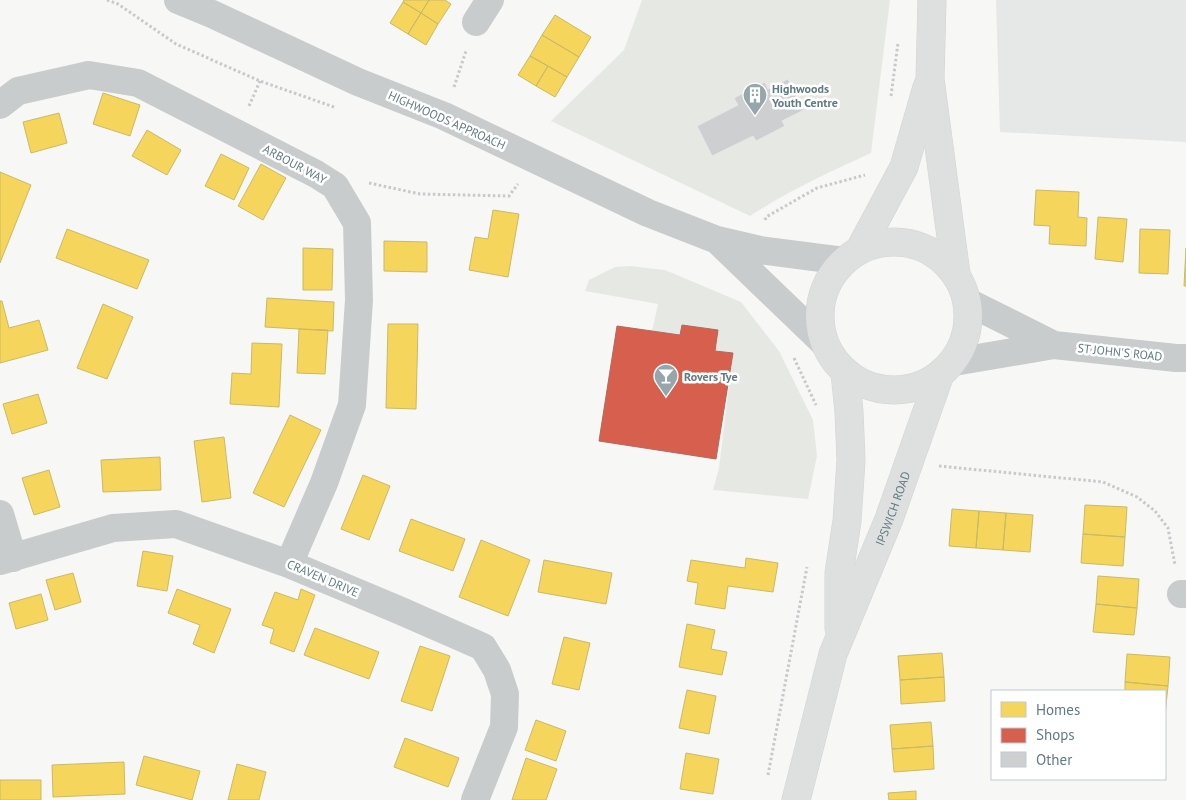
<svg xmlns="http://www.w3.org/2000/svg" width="1186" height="800" font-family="'PT Sans',sans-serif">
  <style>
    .built { fill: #e6e7e7 }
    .green { fill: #e6e9e3 }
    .homes { fill: #f6d55c; stroke: #c9ba67 }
    .shops { fill: #d6604d; stroke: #b3685d }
    .building { fill: #cdcfd0; stroke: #e6e6e6 }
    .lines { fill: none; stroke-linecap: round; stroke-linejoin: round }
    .major-casing { stroke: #d3d4d4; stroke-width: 29 }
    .path { stroke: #c7c9ca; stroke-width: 3; stroke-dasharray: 2.5 2.5; stroke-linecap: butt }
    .minor { stroke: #c9cccc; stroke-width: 28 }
    .major { stroke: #dee0e0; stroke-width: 28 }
    .labels { text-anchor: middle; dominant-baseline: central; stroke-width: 5; stroke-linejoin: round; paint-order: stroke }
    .poi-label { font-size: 12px; font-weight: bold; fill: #617b82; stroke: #fff; text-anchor: start }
    .street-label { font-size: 12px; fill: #617b82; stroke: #fff }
  </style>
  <rect width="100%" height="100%" fill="#f7f7f6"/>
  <!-- built -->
  <path class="built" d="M 996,0 L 1186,0 L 1186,142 L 1000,132 Z"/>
  <!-- green -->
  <path class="green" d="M 642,0 L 890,0 L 871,153 C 830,172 788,191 750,216 L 551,121 L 624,50 Z
    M 630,266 L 665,270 L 741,302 L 779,351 L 813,420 L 817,456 L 808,499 L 713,490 L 719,468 L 733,353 L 715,351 L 718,330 L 682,325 L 680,335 L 652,331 L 658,304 L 585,291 L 589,280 L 615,267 Z"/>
  <!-- homes -->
  <path class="homes" d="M 404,0 L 429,0 L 421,13 L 403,2 Z
    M 429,0 L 445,0 L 451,4 L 438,24 L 421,13 Z
    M 403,2 L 421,13 L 408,34 L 390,23 Z
    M 421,13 L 438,24 L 426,45 L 408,34 Z
    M 555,15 L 591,37 L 579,57 L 542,35 Z
    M 542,35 L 579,57 L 567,77 L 530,56 Z
    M 530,56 L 548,66 L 536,86 L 518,75 Z
    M 548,66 L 567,77 L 555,97 L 536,86 Z
    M 103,93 L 140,105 L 130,136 L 93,124 Z
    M 59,113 L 67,143 L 31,153 L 23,122 Z
    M 147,130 L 181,150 L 167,175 L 132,156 Z
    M 221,154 L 249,168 L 234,200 L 205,186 Z
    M 261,164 L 286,178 L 263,220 L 238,206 Z
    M 0,172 L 31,185 L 0,263 Z
    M 1036,190 L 1079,192 L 1078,217 L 1087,218 L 1086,246 L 1049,244 L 1050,226 L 1034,225 Z
    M 493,210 L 519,214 L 508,277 L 469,270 L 475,237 L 488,239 Z
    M 1098,217 L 1127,219 L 1123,262 L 1095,259 Z
    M 67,229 L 149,260 L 137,289 L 56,258 Z
    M 1140,229 L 1170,230 L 1168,274 L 1139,273 Z
    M 384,241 L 427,242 L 427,272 L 384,271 Z
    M 303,248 L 333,249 L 332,290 L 303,290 Z
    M 1186,248 L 1186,286 L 1184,286 Z
    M 267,298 L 334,302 L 333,331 L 265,327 Z
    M 0,301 L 2,301 L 9,328 L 39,320 L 48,350 L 0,363 Z
    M 103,304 L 133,317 L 107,379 L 77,368 Z
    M 388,324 L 418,324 L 416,409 L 386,408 Z
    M 299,329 L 328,330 L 325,374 L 297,373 Z
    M 252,343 L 282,344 L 279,407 L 230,404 L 232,373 L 251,374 Z
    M 38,394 L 47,423 L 12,434 L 3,404 Z
    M 290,415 L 321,430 L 284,507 L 253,493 Z
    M 224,437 L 231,498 L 202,502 L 194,441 Z
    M 160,457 L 161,490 L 103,492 L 101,460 Z
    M 49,470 L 60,507 L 34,515 L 22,478 Z
    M 363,475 L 390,486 L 369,540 L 341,529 Z
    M 1085,505 L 1127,507 L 1125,537 L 1083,534 Z
    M 952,509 L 979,511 L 976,548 L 949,546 Z
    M 979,511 L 1006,513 L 1003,550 L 976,548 Z
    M 1006,513 L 1033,515 L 1030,552 L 1003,550 Z
    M 411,519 L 465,539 L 453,571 L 399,551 Z
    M 1083,534 L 1125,537 L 1123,566 L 1081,563 Z
    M 481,540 L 530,560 L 508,616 L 459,597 Z
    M 143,551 L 173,556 L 167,591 L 137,586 Z
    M 746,558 L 778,563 L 773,592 L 728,586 L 725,609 L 695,604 L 698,583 L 687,581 L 691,560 L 745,568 Z
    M 544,560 L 612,573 L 606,604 L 538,592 Z
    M 73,573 L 81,602 L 55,610 L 46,580 Z
    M 1098,576 L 1139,579 L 1137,608 L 1096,604 Z
    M 177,589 L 231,609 L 214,653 L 193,644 L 200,625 L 168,613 Z
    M 301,589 L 315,595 L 294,652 L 270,643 L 274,629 L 262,625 L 275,592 L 298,600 Z
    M 41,594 L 48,620 L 16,629 L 9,603 Z
    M 1096,604 L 1137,608 L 1134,635 L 1093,632 Z
    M 687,624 L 715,630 L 711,649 L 727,652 L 722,675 L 679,667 Z
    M 315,628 L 379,652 L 369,679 L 304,655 Z
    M 564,637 L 590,643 L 579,690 L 552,684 Z
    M 420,646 L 450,656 L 432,711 L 401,701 Z
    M 942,653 L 944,677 L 900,680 L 898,656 Z
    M 1127,654 L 1170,657 L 1168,686 L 1125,682 Z
    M 944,677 L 945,701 L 901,704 L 900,680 Z
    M 1125,682 L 1168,686 L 1165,715 L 1165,691 L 1125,691 Z
    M 687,690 L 716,696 L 709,734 L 679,728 Z
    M 536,720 L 566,731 L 556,761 L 525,750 Z
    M 931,722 L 933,746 L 892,749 L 890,725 Z
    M 405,738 L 459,758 L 448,787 L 394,767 Z
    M 933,746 L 934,769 L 894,772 L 892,749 Z
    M 686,753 L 719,759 L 713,794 L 680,789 Z
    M 144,756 L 200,771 L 192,800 L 136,785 Z
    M 526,758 L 557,769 L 546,800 L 512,800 Z
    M 124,762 L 125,794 L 53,797 L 52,765 Z
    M 237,764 L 266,772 L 259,800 L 228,800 Z
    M 0,780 L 41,780 L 41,800 L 0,800 Z
    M 916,791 L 916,800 L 889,800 L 888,793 Z"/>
  <!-- shops -->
  <path class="shops" d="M 682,325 L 718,330 L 715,351 L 733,353 L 716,459 L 599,441 L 617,326 L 680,335 Z"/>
  <!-- building -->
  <path class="building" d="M 788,79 L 804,110 L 782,121 L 785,126 L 756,141 L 753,136 L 712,156 L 697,126 L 738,105 L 734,98 L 765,82 L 768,89 Z"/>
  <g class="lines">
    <defs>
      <g id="major">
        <path d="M 932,0 L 930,79 L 956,274"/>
        <circle cx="894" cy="316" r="74"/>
        <path d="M 860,249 L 904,167 L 927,87"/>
        <path d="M 839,628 L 839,573 L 847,521 L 851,460 L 849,412 L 845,373"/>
        <path id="s1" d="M 796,800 L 833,654 L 889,519 L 939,377"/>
      </g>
    </defs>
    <!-- major casing -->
    <use href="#major" class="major-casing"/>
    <!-- path -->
    <path class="path" d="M 107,0 L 118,4 L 176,44 L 260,81 L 334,107
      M 454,87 L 466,51
      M 891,96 L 898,43
      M 249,106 L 260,81
      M 369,183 L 420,194 L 509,196 L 518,184
      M 765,220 L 766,217 L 817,188 L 865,175
      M 794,358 L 816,405
      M 939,466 L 1103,482 L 1137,497 L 1155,511 L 1168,528 L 1175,565
      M 768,775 L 807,567"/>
    <!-- minor -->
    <path class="minor" d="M 178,0 L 212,14 L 358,82 L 444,116 L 648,213 L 717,240 L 760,250 L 844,261
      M 476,22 L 490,0
      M 0,105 L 18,91 L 89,75 L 138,83 L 316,174 L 335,186 L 357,223 L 359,300 L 352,405 L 324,483 L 289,564
      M 717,240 L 824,343
      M 968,302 L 1054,345
      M 954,362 L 1054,345 L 1176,358 L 1186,358
      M 0,514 L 13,558
      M 0,561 L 113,528 L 176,524 L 289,564 L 401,611 L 483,647 L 497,670 L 505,694 L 504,727 L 475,800
      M 1181,594 L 1186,594"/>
    <!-- major -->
    <use href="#major" class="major"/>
  </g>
  <!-- icons -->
  <defs>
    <symbol id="building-pin" viewBox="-11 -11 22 30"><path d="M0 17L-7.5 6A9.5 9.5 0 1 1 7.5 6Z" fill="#96a6ab" stroke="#fff"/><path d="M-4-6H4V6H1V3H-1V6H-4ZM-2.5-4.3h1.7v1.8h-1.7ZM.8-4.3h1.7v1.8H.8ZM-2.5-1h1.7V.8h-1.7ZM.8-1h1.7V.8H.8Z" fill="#fff"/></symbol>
    <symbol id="bar-pin" viewBox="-11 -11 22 30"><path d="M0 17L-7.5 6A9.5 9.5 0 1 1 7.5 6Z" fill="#96a6ab" stroke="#fff"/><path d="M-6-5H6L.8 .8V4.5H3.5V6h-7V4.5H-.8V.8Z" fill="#fff"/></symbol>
  </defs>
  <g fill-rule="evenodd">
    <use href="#building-pin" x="741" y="81" width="28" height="38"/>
    <use href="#bar-pin" x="652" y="362" width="28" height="38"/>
  </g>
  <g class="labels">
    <!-- poi labels -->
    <g class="poi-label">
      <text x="772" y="88">Highwoods<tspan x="772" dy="14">Youth Centre</tspan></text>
      <text x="684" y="376">Rovers Tye</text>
    </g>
    <!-- street labels -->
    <g class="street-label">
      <text transform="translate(447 120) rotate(24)">HIGHWOODS APPROACH</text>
      <text transform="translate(295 164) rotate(28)">ARBOUR WAY</text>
      <text transform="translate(1120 352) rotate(6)">ST JOHN'S ROAD</text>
      <text stroke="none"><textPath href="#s1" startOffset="308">IPSWICH ROAD</textPath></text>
      <text transform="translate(323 578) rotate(23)">CRAVEN DRIVE</text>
    </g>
  </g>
  <!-- legend -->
  <rect x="991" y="690" width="175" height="90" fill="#ffffff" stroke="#c0cacd"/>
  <rect x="1001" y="702" width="25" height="15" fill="#f6d55c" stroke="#c0cacd"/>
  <text x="1036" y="715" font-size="15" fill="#617b82">Homes</text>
  <rect x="1001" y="728" width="25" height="15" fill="#d6604d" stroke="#c0cacd"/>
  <text x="1036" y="740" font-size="15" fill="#617b82">Shops</text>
  <rect x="1001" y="752" width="25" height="15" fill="#cdcfd0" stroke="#c0cacd"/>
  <text x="1036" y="765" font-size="15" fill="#617b82">Other</text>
</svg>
